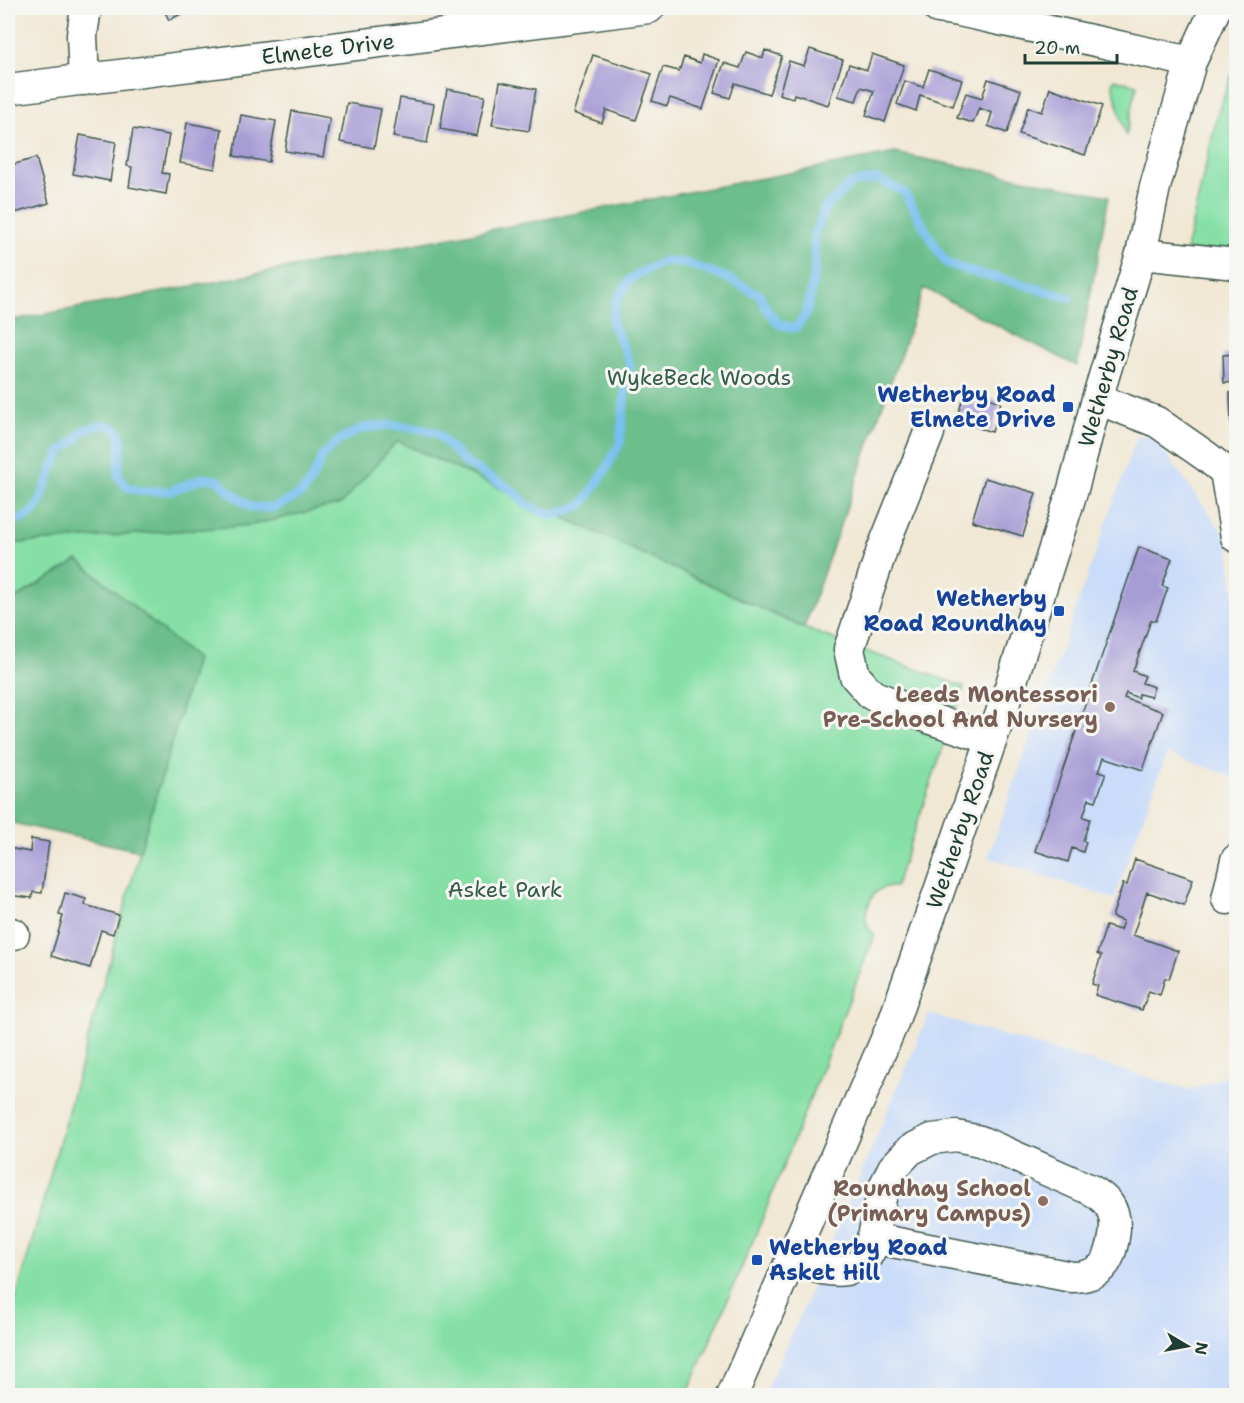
<svg xmlns="http://www.w3.org/2000/svg" width="1244" height="1403" font-family="'Shantell Sans',sans-serif">
  <style>
    .built { fill: #c9dcf9 }
    .green { fill: #86e0a6; stroke: #528e6d; stroke-width: 1.5 }
    .forest { fill: #6cbe8b; stroke: #467e60; stroke-width: 1.5 }
    .lines { fill: none; stroke-linecap: round; stroke-linejoin: round }
    .stream { stroke: #77bfef; stroke-width: 9 }
    .building { fill: #a79dd5 }
    .minor-casing { stroke: #3e574c; stroke-width: 33 }
    .minor { stroke: #fff; stroke-width: 30 }
    .transit-dot { fill: #1a4fb4; stroke: #f6f6f2; stroke-width: 2 }
    .education-dot { fill: #8d6e63; stroke: #f6f6f2; stroke-width: 2 }
    .labels { text-anchor: middle; dominant-baseline: central; stroke-width: 6; stroke-linejoin: round; paint-order: stroke }
    .street-label { font-size: 22px; fill: #1f3d34; stroke: #f6f6f2 }
    .park-label { font-size: 22px; fill: #345e4b; stroke: #f6f6f2 }
    .transit-label { font-size: 22px; font-weight: bold; fill: #164399; stroke: #f6f6f2; text-anchor: end }
    .education-label { font-size: 22px; font-weight: bold; fill: #785e54; stroke: #f6f6f2; text-anchor: end }
  </style>
  <rect width="100%" height="100%" fill="#f6f6f2"/>
  <filter id="ink" filterUnits="userSpaceOnUse"><feTurbulence type="fractalNoise" baseFrequency=".0167" numOctaves="2"/><feDisplacementMap in="SourceGraphic" scale="12" xChannelSelector="R" yChannelSelector="G"/><feConvolveMatrix kernelMatrix="1 2 1 2 8 2 1 2 1" color-interpolation-filters="sRGB"/></filter>
  <filter id="wash" filterUnits="userSpaceOnUse"><feTurbulence type="fractalNoise" baseFrequency=".008" numOctaves="4" result="noise"/><feDisplacementMap in="SourceGraphic" scale="24" xChannelSelector="R" yChannelSelector="G"/><feGaussianBlur stdDeviation="1.35" result="paint"/><feColorMatrix in="noise" values="0 0 0 0 0 0 0 0 0 0 0 0 0 0 0 0 0 1.4 0 .05"/><feComposite in="paint" operator="in"/></filter>
  <g filter="url(#wash)">
    <rect width="100%" height="100%" fill="#f1e8d4"/>
    <!-- built -->
    <path class="built" d="M 1137,436 L 1153,436 L 1229,541 L 1236,616 L 1236,778 L 1167,753 L 1114,899 L 988,857 Z
      M 929,1014 L 1191,1090 L 1236,1072 L 1236,1395 L 763,1396 L 802,1311 Z"/>
    <!-- green -->
    <path class="green" d="M 1236,64 L 1236,253 L 1186,250 L 1218,112 Z
      M 1114,79 L 1137,85 L 1126,136 L 1112,84 Z
      M 397,441 L 804,628 L 964,687 L 895,887 C 881,885 874,891 869,904 C 864,917 864,926 875,935 L 761,1222 L 687,1395 L 8,1395 L 8,1328 L 140,851 L 196,659 L 78,560 L 8,603 L 8,544 L 252,525 L 340,504 Z"/>
    <!-- forest -->
    <path class="forest" d="M 895,153 L 1109,196 L 1077,366 L 924,288 L 804,628 L 397,441 L 341,504 L 252,525 L 8,544 L 8,321 Z
      M 78,560 L 196,659 L 140,851 L 8,822 L 8,603 Z"/>
    <g class="lines">
      <!-- stream -->
      <path class="stream" d="M 8,522 L 24,518 L 36,509 L 42,497 L 51,471 L 62,451 L 76,440 L 84,430 L 99,426 L 110,425 L 119,432 L 121,442 L 118,476 L 127,487 L 140,491 L 171,491 L 203,478 L 218,480 L 230,492 L 251,507 L 273,508 L 292,499 L 303,492 L 311,481 L 323,455 L 340,440 L 363,428 L 391,425 L 417,428 L 437,433 L 464,462 L 515,492 L 525,503 L 542,512 L 555,515 L 582,505 L 604,473 L 620,443 L 625,390 L 630,366 L 624,348 L 612,323 L 617,299 L 630,280 L 640,273 L 665,261 L 688,264 L 725,277 L 760,295 L 767,310 L 779,324 L 791,328 L 796,328 L 806,314 L 811,293 L 815,267 L 814,235 L 826,206 L 837,197 L 850,184 L 877,179 L 904,192 L 927,232 L 946,263 L 972,272 L 1015,282 L 1069,298"/>
    </g>
    <g id="blocks">
      <!-- building -->
      <path class="building" d="M 163,8 L 193,8 L 169,20 Z
        M 810,49 L 843,60 L 828,105 L 794,94 L 793,98 L 779,94 L 789,61 L 804,66 Z
        M 765,50 L 782,56 L 769,94 L 735,83 L 730,98 L 714,93 L 724,63 L 740,68 L 746,52 L 763,58 Z
        M 702,54 L 719,60 L 703,109 L 670,98 L 667,106 L 652,101 L 663,67 L 679,71 L 684,57 L 700,63 Z
        M 872,54 L 904,65 L 885,122 L 866,115 L 874,91 L 861,87 L 856,101 L 838,96 L 849,64 L 867,70 Z
        M 593,55 L 652,74 L 636,120 L 606,110 L 602,123 L 573,113 Z
        M 929,69 L 962,80 L 953,106 L 920,95 L 916,111 L 897,104 L 905,81 L 923,87 Z
        M 988,79 L 1021,90 L 1007,133 L 988,126 L 992,113 L 979,108 L 973,123 L 957,118 L 966,93 L 982,98 Z
        M 500,82 L 536,89 L 529,131 L 492,125 Z
        M 1050,88 L 1102,106 L 1085,155 L 1019,134 L 1028,107 L 1042,112 Z
        M 447,89 L 485,96 L 477,136 L 440,129 Z
        M 400,98 L 434,104 L 427,143 L 393,137 Z
        M 347,103 L 381,109 L 374,148 L 340,142 Z
        M 292,111 L 330,118 L 323,157 L 285,151 Z
        M 241,115 L 276,121 L 269,162 L 234,156 Z
        M 187,123 L 222,129 L 215,169 L 180,163 Z
        M 133,129 L 169,135 L 162,173 L 169,174 L 166,194 L 129,187 L 132,167 L 127,166 Z
        M 80,135 L 116,142 L 110,181 L 73,174 Z
        M 36,158 L 49,203 L 8,215 L 8,166 Z
        M 1236,354 L 1236,382 L 1224,383 L 1223,355 Z
        M 965,391 L 1001,402 L 992,432 L 956,421 Z
        M 1236,392 L 1236,422 L 1231,423 L 1230,393 Z
        M 985,478 L 1036,493 L 1023,536 L 972,521 Z
        M 1139,547 L 1172,559 L 1162,586 L 1168,588 L 1156,621 L 1151,620 L 1133,671 L 1145,676 L 1142,683 L 1154,687 L 1151,697 L 1139,694 L 1138,698 L 1126,693 L 1124,698 L 1163,712 L 1143,770 L 1104,757 L 1099,771 L 1106,773 L 1096,801 L 1089,799 L 1083,817 L 1090,819 L 1083,841 L 1086,842 L 1083,852 L 1072,848 L 1068,862 L 1035,851 Z
        M 31,839 L 49,842 L 42,893 L 33,892 L 32,898 L 8,895 L 8,848 L 30,852 Z
        M 1135,859 L 1193,879 L 1184,905 L 1147,892 L 1133,935 L 1178,951 L 1169,979 L 1165,978 L 1160,995 L 1149,991 L 1142,1010 L 1095,995 L 1098,986 L 1092,984 L 1101,956 L 1097,954 L 1106,926 L 1120,930 L 1123,921 L 1112,917 L 1123,884 L 1127,885 Z
        M 65,893 L 86,899 L 85,905 L 119,915 L 113,934 L 101,930 L 90,968 L 51,956 L 63,916 L 59,915 Z
        M 1236,1370 L 1236,1396 L 1224,1396 Z"/>
    </g>
  </g>
  <g filter="url(#ink)">
    <use href="#blocks" fill-opacity="0" stroke="#3e574c" stroke-width="1.5"/>
    <g class="lines">
      <defs>
        <path id="minor" d="M 938,8 L 959,11 L 1191,62
          M 84,80 L 82,35 L 86,8
          M 8,89 L 649,8
          M 1141,254 L 1236,264
          M 1097,399 L 1157,422 L 1207,457 L 1236,480
          M 929,433 L 882,550 L 849,649 L 855,676 L 872,695 L 931,719 L 991,739
          M 1225,471 L 1236,537
          M 1227,899 L 1236,860
          M 8,932 L 14,934
          M 790,1261 C 818,1267 853,1284 870,1251 L 883,1189 L 893,1168 L 910,1150 L 932,1139 L 956,1136 L 980,1141 L 1091,1190 C 1098,1194 1104,1198 1109,1205 C 1115,1214 1116,1226 1114,1237 C 1110,1262 1101,1277 1072,1277 L 872,1238
          M 732,1396 L 893,1023 L 1009,690 L 1073,489 L 1097,399 L 1141,254 L 1155,187 L 1191,62 L 1216,8"/>
      </defs>
      <!-- minor casing -->
      <use href="#minor" class="minor-casing"/>
      <!-- minor -->
      <use href="#minor" class="minor"/>
    </g>
  </g>
  <!-- markers -->
  <g class="transit-dot">
    <rect x="1062" y="401" width="12" height="12" rx="3"/>
    <rect x="1053" y="605" width="12" height="12" rx="3"/>
    <rect x="751" y="1254" width="12" height="12" rx="3"/>
  </g>
  <g class="education-dot">
    <circle cx="1110" cy="707" r="6"/>
    <circle cx="1043" cy="1201" r="6"/>
  </g>
  <g class="labels">
    <!-- street labels -->
    <g class="street-label">
      <text transform="translate(328 49) rotate(-7)">Elmete Drive</text>
      <text transform="translate(1108 367) rotate(-74)">Wetherby Road</text>
      <text transform="translate(960 830) rotate(-71)">Wetherby Road</text>
    </g>
    <!-- park labels -->
    <g class="park-label">
      <text x="699" y="377">WykeBeck Woods</text>
      <text x="505" y="889">Asket Park</text>
    </g>
    <!-- transit labels -->
    <g class="transit-label">
      <text x="1056" y="394">Wetherby Road<tspan x="1056" dy="25">Elmete Drive</tspan></text>
      <text x="1047" y="598">Wetherby<tspan x="1047" dy="25">Road Roundhay</tspan></text>
      <text x="769" y="1247" text-anchor="start">Wetherby Road<tspan x="769" dy="25">Asket Hill</tspan></text>
    </g>
    <!-- education labels -->
    <g class="education-label">
      <text x="1098" y="694">Leeds Montessori<tspan x="1098" dy="25">Pre-School And Nursery</tspan></text>
      <text x="1031" y="1188">Roundhay School<tspan x="1031" dy="25">(Primary Campus)</tspan></text>
    </g>
  </g>
  <!-- margin -->
  <rect width="1244" height="1403" fill="none" stroke="#f6f6f2" stroke-width="30"/>
  <!-- north arrow -->
  <g transform="translate(1187 1346) rotate(100)" stroke="#f6f6f2" stroke-width="4.5" paint-order="stroke">
  <path d="M0-4.5L10 22L0 15L-10 22Z" fill="#1f3d34"/>
  <text y="-9" font-size="16" font-weight="bold" text-anchor="middle" fill="#1f3d34">N</text>
  </g>
  <!-- scale -->
  <path d="M1025 54v9h92v-9" fill="none" stroke="#1f3d34" stroke-width="3"/>
  <text x="1034" y="54" font-size="18" fill="#1f3d34" stroke="#f6f6f2" stroke-width="4.5" paint-order="stroke">20 m</text>
</svg>
